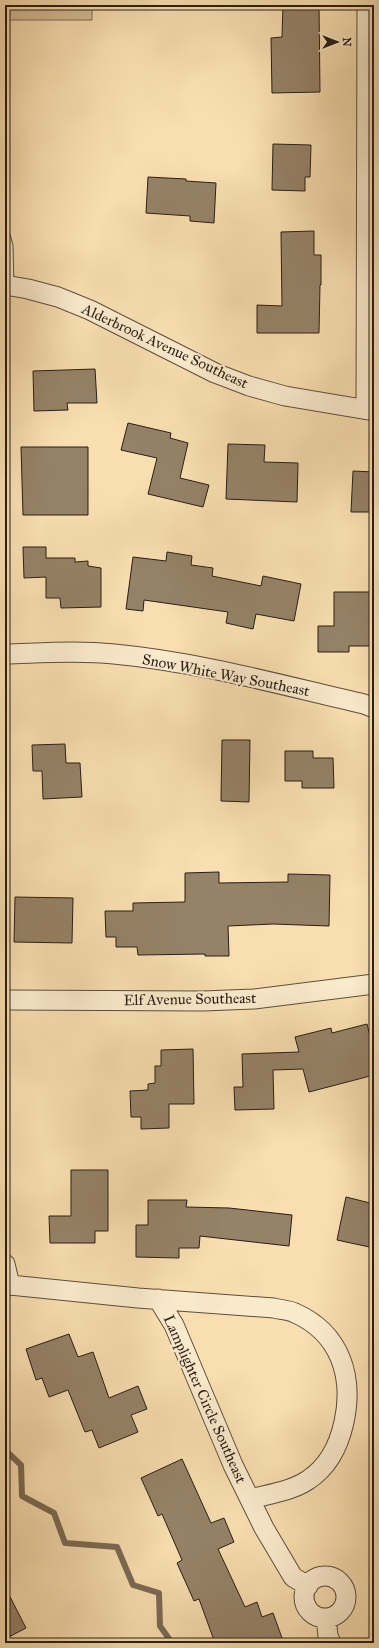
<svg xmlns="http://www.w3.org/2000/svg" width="379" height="1648" font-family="'IM FELL Great Primer',serif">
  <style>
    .green { fill: #d5bd96; stroke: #7f6e56 }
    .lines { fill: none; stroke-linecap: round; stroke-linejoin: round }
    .stream { stroke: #7b6a54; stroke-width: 6 }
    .building { fill: #958267; stroke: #291e17 }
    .service-casing { stroke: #5d4e3d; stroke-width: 11 }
    .minor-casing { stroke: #5d4e3d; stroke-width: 21 }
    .service { stroke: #faeacc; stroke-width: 9 }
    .minor { stroke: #faeacc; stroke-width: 19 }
    .labels { text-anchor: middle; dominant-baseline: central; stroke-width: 4; stroke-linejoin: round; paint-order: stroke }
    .street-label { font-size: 15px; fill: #291e17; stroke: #faeacc }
  </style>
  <rect width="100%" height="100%" fill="#f8deb0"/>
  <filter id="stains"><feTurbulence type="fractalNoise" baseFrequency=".005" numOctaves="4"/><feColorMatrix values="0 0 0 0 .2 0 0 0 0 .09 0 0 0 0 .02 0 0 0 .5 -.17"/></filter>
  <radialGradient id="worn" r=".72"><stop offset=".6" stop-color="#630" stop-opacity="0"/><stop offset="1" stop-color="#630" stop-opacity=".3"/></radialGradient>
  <!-- green -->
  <path class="green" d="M 5,5 L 92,5 L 92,20 L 5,20 Z"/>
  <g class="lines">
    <!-- stream -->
    <path class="stream" d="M 5,1450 L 21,1465 L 22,1496 L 54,1513 L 65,1543 L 117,1547 L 133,1585 L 159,1593 L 160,1626 L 172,1643"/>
  </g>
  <!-- building -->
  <path class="building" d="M 283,5 L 319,5 L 320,92 L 272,93 L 271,38 L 282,37 Z
    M 273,144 L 311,145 L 310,177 L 305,177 L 305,191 L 272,190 Z
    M 148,177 L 186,179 L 186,181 L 216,183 L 214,223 L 190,221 L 190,216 L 146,213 Z
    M 314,231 L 314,255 L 321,255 L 321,285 L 320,285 L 319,333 L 257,333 L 257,305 L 282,306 L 281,232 Z
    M 95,369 L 97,403 L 67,403 L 68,410 L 34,411 L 33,371 Z
    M 128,423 L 171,433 L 170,438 L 188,443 L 180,478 L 209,485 L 203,507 L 148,494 L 157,458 L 121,450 Z
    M 228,444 L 265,445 L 264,462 L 298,463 L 297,502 L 226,499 Z
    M 21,447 L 88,447 L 88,515 L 23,515 Z
    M 353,471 L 374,472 L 374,507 L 370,507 L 370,512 L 351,512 Z
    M 23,547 L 46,547 L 46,558 L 75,558 L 75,562 L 88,561 L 88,566 L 101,568 L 101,607 L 61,608 L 60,598 L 46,598 L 46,577 L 24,578 Z
    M 167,552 L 192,556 L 191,565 L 213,568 L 212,576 L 261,586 L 263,576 L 301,584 L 294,621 L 256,614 L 253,629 L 226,623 L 228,612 L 144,600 L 143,611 L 126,609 L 133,557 L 166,561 Z
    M 334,592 L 374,592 L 374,646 L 349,646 L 349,652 L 318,652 L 318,626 L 334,626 Z
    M 222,740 L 250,740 L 249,802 L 221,801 Z
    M 65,744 L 66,763 L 80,763 L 82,797 L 43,799 L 42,771 L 33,771 L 32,745 Z
    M 285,751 L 313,751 L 313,758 L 333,758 L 334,788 L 302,788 L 302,781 L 285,781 Z
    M 219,872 L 219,883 L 288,882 L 288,874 L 330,875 L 329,926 L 273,924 L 228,926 L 229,956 L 205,956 L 205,954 L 138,955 L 137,947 L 116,947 L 116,937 L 106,937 L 105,911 L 133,911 L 133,903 L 185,902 L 185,873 Z
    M 15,897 L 73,898 L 72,943 L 14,942 Z
    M 367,1024 L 374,1052 L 374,1075 L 309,1092 L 303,1069 L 273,1070 L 274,1109 L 235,1110 L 234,1087 L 243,1087 L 242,1054 L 299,1052 L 295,1037 L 331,1028 L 332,1033 Z
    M 193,1049 L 194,1104 L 169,1104 L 169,1128 L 141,1129 L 141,1117 L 131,1117 L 130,1091 L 148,1090 L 148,1084 L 155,1083 L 155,1066 L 161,1066 L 161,1050 Z
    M 71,1170 L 108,1170 L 108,1231 L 95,1231 L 95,1243 L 50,1243 L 49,1216 L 71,1216 Z
    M 346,1197 L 374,1204 L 374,1248 L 337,1240 Z
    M 148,1200 L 187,1200 L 186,1207 L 229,1208 L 292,1215 L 289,1246 L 200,1236 L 199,1248 L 179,1248 L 179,1258 L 136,1257 L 136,1225 L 148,1225 Z
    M 69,1334 L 78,1357 L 93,1352 L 109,1398 L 138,1386 L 147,1409 L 131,1415 L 138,1432 L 99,1448 L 92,1430 L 85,1432 L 68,1390 L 49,1397 L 42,1378 L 36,1380 L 26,1349 Z
    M 182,1459 L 211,1523 L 224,1518 L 234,1542 L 218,1549 L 245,1607 L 257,1602 L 262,1617 L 273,1613 L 282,1638 L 270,1643 L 215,1643 L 199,1599 L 194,1601 L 177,1563 L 182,1560 L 162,1514 L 158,1516 L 141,1478 Z
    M 5,1587 L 26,1628 L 5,1639 Z"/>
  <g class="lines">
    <defs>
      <path id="service" d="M 5,235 L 8,246 L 9,286"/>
      <path id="minor" d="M 5,285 L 28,289 L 58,297 L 90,310 L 215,373 L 249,386 L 285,396 L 374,411
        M 366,409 L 367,5
        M 5,654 C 41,653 78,650 114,654 C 199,662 281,685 364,704 L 374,708
        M 5,1000 L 203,1001 L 254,999 L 374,984
        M 5,1264 L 10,1285
        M 5,1287 L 10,1285 L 138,1298 L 274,1308 C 281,1310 289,1310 295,1313 C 340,1333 354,1376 344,1422 C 339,1445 328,1467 308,1480 C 292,1491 269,1494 250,1499
        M 158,1299 L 174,1325 L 233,1465 L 264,1528 L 293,1577 L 308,1586
        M304 1597a21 21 0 1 1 42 0a21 21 0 1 1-42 0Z
        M 326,1618 L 328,1636 L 331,1643"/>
    </defs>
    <!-- service casing -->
    <use href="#service" class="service-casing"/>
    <!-- minor casing -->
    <use href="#minor" class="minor-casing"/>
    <!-- service -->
    <use href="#service" class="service"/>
    <!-- minor -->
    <use href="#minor" class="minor"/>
  </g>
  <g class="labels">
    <!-- street labels -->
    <g class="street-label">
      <text transform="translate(165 346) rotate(25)">Alderbrook Avenue Southeast</text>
      <text transform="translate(226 675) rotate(11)">Snow White Way Southeast</text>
      <text transform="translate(190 999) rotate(-1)">Elf Avenue Southeast</text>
      <text transform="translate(205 1399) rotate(66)">Lamplighter Circle Southeast</text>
    </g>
  </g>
  <!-- margin -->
  <rect width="379" height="1648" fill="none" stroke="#f8deb0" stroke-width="20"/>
  <rect x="6" y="6" width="367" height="1636" fill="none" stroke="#291e17" stroke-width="2"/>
  <rect x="10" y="10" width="359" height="1628" fill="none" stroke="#291e17"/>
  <!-- north arrow -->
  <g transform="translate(337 42) rotate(90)" stroke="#faeacc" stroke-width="3" paint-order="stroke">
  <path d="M0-3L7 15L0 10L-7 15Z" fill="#291e17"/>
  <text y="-6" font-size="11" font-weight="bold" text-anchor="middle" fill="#291e17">N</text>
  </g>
  <rect width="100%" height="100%" filter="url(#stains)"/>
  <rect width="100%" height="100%" fill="url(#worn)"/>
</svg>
